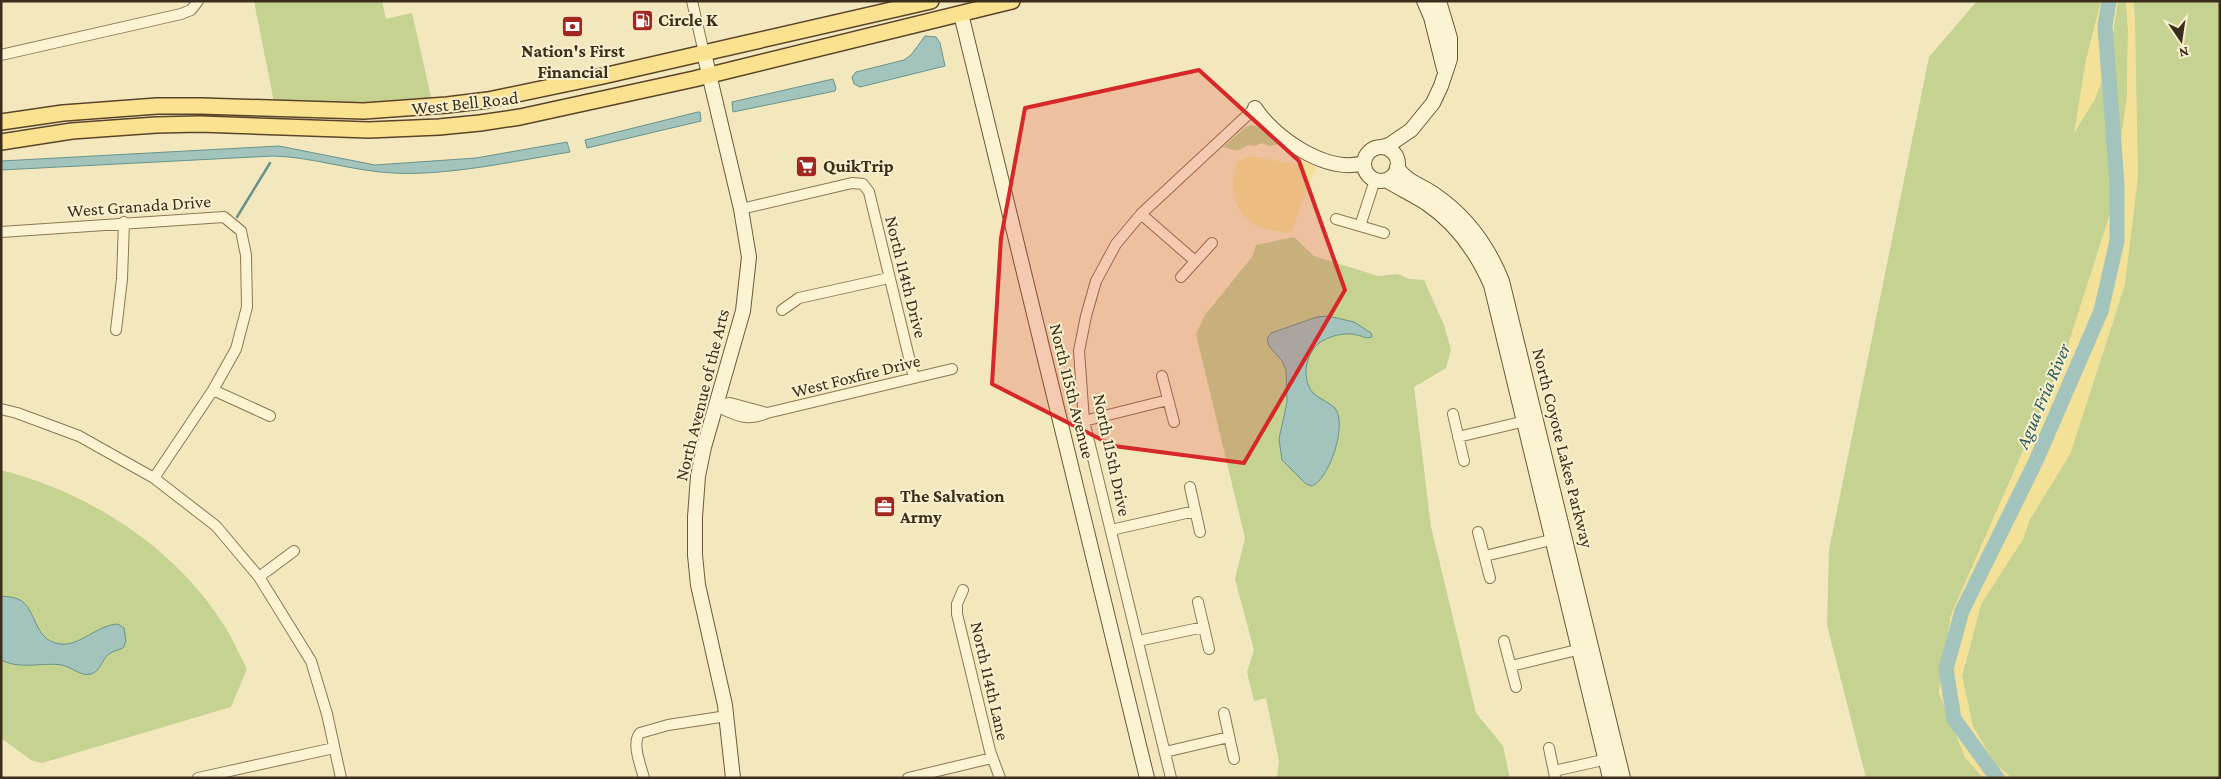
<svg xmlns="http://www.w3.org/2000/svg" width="2221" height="779" font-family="'Crimson Pro',serif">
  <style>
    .green { fill: #c5d291 }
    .sand { fill: #f2e197 }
    .water { fill: #a2c4bc; stroke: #68938b }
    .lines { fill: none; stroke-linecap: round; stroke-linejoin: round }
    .stream { stroke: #68938b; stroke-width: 2.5 }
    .river { stroke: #a2c4bc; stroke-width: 15 }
    .street-casing { stroke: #8d7754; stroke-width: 12 }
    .secondary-casing { stroke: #6f5738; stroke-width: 16 }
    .primary-casing { stroke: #5a4429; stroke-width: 18 }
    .street { stroke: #fcf3d2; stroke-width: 10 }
    .secondary { stroke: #fcf3d2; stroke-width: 14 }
    .primary { stroke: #fbe291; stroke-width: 15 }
    .marked { fill: #d62828; fill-opacity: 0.2; stroke: #d62828; stroke-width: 4; stroke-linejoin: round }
    .labels { text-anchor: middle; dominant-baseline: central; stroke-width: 4; stroke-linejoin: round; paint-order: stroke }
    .poi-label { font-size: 18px; font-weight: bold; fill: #3b2d1b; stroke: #f9f0ce; text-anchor: start }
    .street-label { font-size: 18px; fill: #3b2d1b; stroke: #f9f0ce }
    .water-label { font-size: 19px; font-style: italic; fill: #285c5c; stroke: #f9f0ce }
  </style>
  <rect width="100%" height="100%" fill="#f3e7be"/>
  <!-- green -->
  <path class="green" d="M 254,1 L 382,1 L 386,19 L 412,13 L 432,101 L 364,104 L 274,102 Z
    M 1977,1 L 2101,1 L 2086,60 L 2075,132 L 2107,69 L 2118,1 L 2126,1 L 2128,30 L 2127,97 L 2111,211 L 2064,358 L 1951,615 L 1939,693 L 1965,757 L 1983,778 L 1866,778 L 1827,625 L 1829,550 L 1929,57 Z
    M 2133,1 L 2220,1 L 2220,778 L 2012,778 L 1995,764 L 1972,726 L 1962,676 L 1981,604 L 2023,539 L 2030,519 L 2070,454 L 2125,284 L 2135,19 Z
    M 1252,125 L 1258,127 L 1278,144 L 1270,146 L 1261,143 L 1256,146 L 1248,145 L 1237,151 L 1223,147 L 1246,127 Z
    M 1294,237 L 1314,256 L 1378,276 L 1398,274 L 1409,279 L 1424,280 L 1444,325 L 1451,350 L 1446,368 L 1414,387 L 1431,527 L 1476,713 L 1503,746 L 1510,778 L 1277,778 L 1279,761 L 1266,698 L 1254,701 L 1247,672 L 1254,650 L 1235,579 L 1245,538 L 1196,334 L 1205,315 L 1252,257 L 1256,245 Z
    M 1,470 C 88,492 173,546 222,622 C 232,637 239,654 247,669 L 231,707 L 42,763 L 31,760 L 1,738 Z"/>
  <!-- sand -->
  <path class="sand" d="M 2101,1 L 2118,1 L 2107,69 L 2094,101 L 2074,133 L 2086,60 Z
    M 2126,1 L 2133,1 L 2135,19 L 2138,176 L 2125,284 L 2070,454 L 2030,519 L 2023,539 L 1981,604 L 1962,676 L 1973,726 L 1995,764 L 2012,778 L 1983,778 L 1965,757 L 1939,693 L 1951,615 L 2064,358 L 2111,211 L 2127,97 L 2128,30 Z
    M 1249,156 L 1295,164 L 1304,161 L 1316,167 L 1291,233 C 1278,231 1263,231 1252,223 C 1232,209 1227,180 1240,160 Z"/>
  <!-- water -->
  <path class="water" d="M 925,36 L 936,37 L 940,43 L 945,66 L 860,87 L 854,84 L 852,77 L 856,72 L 904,60 L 911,55 Z
    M 833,79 L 836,88 L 835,91 L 733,112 L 732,102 Z
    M 698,112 L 700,112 L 701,121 L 587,148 L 585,140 Z
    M 567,142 L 570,152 C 515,161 448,176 393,173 C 352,171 313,157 273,156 L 1,170 L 1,161 L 279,146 L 375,165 L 476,158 Z
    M 1328,316 L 1354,322 L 1371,333 L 1372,337 C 1365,339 1363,336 1357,335 C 1346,332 1334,335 1324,340 C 1306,349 1300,377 1313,393 C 1319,399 1329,402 1335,408 C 1348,425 1329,479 1312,486 L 1306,484 L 1282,460 L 1279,439 L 1287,402 L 1286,370 L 1282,361 L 1269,346 L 1267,339 L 1271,333 L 1317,317 Z
    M 3,596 C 8,597 14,597 18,599 C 38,608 32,641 61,644 C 80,646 97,625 118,624 L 124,628 L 126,641 L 123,648 C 119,650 113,651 109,654 C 101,660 101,671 91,674 C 81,677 72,667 62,665 C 41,662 21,670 1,660 L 1,597 Z"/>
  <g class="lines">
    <!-- stream -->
    <path class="stream" d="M 237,217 L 270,163"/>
    <!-- river -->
    <path class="river" d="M 1997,778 L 1954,719 L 1946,669 L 1962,611 L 2036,461 L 2101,311 L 2117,241 L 2117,184 L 2105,26 L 2109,1"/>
    <defs>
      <path id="street" d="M 692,1 L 704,53
        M 1,55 L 181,14 L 191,10 L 198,1
        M 741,209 L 852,183 L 863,184 L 869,192 L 914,378
        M 1141,214 L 1195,261
        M 1336,219 L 1384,233
        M 1360,226 L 1375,180
        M 1,232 L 224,217 L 241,231 L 246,255 L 247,307 L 236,349 L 213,390 L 154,478
        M 1181,277 L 1212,243
        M 782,310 L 799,298 L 889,278
        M 116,330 L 122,279 L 124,222
        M 1162,376 L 1174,422
        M 213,390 L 270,416
        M 716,406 C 735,415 747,422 767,413 L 952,369
        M 716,406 L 730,403 L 767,413
        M 1,409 L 17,413 L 79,436 L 154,478 L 216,526 L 259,577 L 311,661 L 327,714 L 341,778
        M 1453,414 L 1464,461
        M 1084,421 L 1168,400
        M 1458,437 L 1530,420
        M 1190,487 L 1200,532
        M 1111,530 L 1195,511
        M 1478,532 L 1490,578
        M 1485,556 L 1559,538
        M 259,577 L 294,551
        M 963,590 L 957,604 L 957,614 L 990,751 L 1000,778
        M 1198,602 L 1209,649
        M 1138,641 L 1204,627
        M 1504,641 L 1516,687
        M 1511,666 L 1585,648
        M 1224,713 L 1234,759
        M 1549,748 L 1555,777
        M 1165,752 L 1229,737
        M 1554,771 L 1612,758
        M 198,778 L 334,748
        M 644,778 C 641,766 631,743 640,733 L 668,725 L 727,716
        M 908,778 L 992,758
        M 1171,778 L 1084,421 L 1079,351 L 1086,316 L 1096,281 L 1116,244 L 1141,214 L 1255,108"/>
      <path id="secondary" d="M 1424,1 L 1431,17 L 1444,69
        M 961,14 L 1147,778
        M 704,53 L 741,209 L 749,257 L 743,311 L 704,447 L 698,476 L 695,517 L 695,555 L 698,585 L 725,705 L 733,778
        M 1255,108 C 1274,138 1327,174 1364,163
        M 1382,147 L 1389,145 L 1411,130 L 1433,103 L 1441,86 L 1450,59 L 1450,38 L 1439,1
        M1364 164a17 17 0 1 1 34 0a17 17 0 1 1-34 0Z
        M 1397,167 C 1405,181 1421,185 1434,194 C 1465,215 1488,246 1502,281 L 1623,778
        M 1386,180 C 1399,188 1413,195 1426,203 C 1456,223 1477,253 1491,285 L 1610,778"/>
      <path id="primary" d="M 1,122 L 63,113 L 157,106 L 201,106 L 364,111 L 447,105 L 488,100 L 603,76 L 931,1
        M 1,142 L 72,131 L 156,125 L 200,124 L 369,130 L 439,127 L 480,123 L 520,117 L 694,79 L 1012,1"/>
    </defs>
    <!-- street casing -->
    <use href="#street" class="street-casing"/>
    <!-- secondary casing -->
    <use href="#secondary" class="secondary-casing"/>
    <!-- primary casing -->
    <use href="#primary" class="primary-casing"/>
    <!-- street -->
    <use href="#street" class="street"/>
    <!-- secondary -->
    <use href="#secondary" class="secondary"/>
    <!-- primary -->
    <use href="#primary" class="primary"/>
  </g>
  <!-- marked area -->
  <path class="marked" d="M 1199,70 L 1299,161 L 1345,290 L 1244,463 L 1114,446 L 992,384 L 1001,238 L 1025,108 Z"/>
  <!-- icons -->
  <defs>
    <symbol id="fuel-square" viewBox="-11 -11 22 22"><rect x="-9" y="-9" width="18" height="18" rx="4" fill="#a3271e" stroke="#f9f0ce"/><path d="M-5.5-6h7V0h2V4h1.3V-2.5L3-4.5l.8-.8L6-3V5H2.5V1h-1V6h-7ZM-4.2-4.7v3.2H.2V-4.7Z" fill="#fff"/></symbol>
    <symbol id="bank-square" viewBox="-11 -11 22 22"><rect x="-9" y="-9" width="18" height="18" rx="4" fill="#a3271e" stroke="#f9f0ce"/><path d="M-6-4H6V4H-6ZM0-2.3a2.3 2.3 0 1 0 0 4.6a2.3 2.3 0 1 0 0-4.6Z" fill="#fff"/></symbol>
    <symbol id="supermarket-square" viewBox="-11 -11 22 22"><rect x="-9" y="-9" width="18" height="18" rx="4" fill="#a3271e" stroke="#f9f0ce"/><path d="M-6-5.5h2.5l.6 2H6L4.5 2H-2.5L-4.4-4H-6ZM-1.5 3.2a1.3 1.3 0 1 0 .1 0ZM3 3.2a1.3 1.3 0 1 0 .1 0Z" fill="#fff"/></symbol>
    <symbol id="office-square" viewBox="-11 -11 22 22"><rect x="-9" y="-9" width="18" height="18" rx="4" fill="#a3271e" stroke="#f9f0ce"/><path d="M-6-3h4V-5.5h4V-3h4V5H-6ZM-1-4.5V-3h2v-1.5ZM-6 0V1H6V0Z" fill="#fff"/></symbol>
  </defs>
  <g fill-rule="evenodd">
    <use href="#fuel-square" x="630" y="8" width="25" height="25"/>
    <use href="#bank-square" x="560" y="14" width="25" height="25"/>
    <use href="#supermarket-square" x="794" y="154" width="25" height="25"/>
    <use href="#office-square" x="872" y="494" width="25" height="25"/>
  </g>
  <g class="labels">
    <!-- poi labels -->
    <g class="poi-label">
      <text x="658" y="20">Circle K</text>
      <text x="573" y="51" text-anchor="middle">Nation's First<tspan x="573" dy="21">Financial</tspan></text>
      <text x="823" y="166">QuikTrip</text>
      <text x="900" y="496">The Salvation<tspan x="900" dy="21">Army</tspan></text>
    </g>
    <!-- street labels -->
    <g class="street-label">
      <text transform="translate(465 103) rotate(-6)">West Bell Road</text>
      <text transform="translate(139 206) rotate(-4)">West Granada Drive</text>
      <text transform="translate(906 277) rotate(76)">North 114th Drive</text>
      <text transform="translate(856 376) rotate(-14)">West Foxfire Drive</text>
      <text transform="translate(1072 391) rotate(76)">North 115th Avenue</text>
      <text transform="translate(702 395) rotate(-76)">North Avenue of the Arts</text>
      <text transform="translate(1563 448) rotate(76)">North Coyote Lakes Parkway</text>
      <text transform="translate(1112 455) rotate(78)">North 115th Drive</text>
      <text transform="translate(990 681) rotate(77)">North 114th Lane</text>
    </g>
    <!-- water labels -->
    <g class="water-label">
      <text transform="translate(2043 396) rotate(-67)">Agua Fria River</text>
    </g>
  </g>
  <!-- border -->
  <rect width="2221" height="779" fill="none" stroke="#3b2d1b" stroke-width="5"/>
  <!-- north arrow -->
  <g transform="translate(2181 40) rotate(167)" stroke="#f9f0ce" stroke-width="4" paint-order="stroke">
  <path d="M0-4L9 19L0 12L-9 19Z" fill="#3b2d1b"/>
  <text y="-8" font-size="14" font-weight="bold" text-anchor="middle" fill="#3b2d1b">N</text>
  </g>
</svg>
